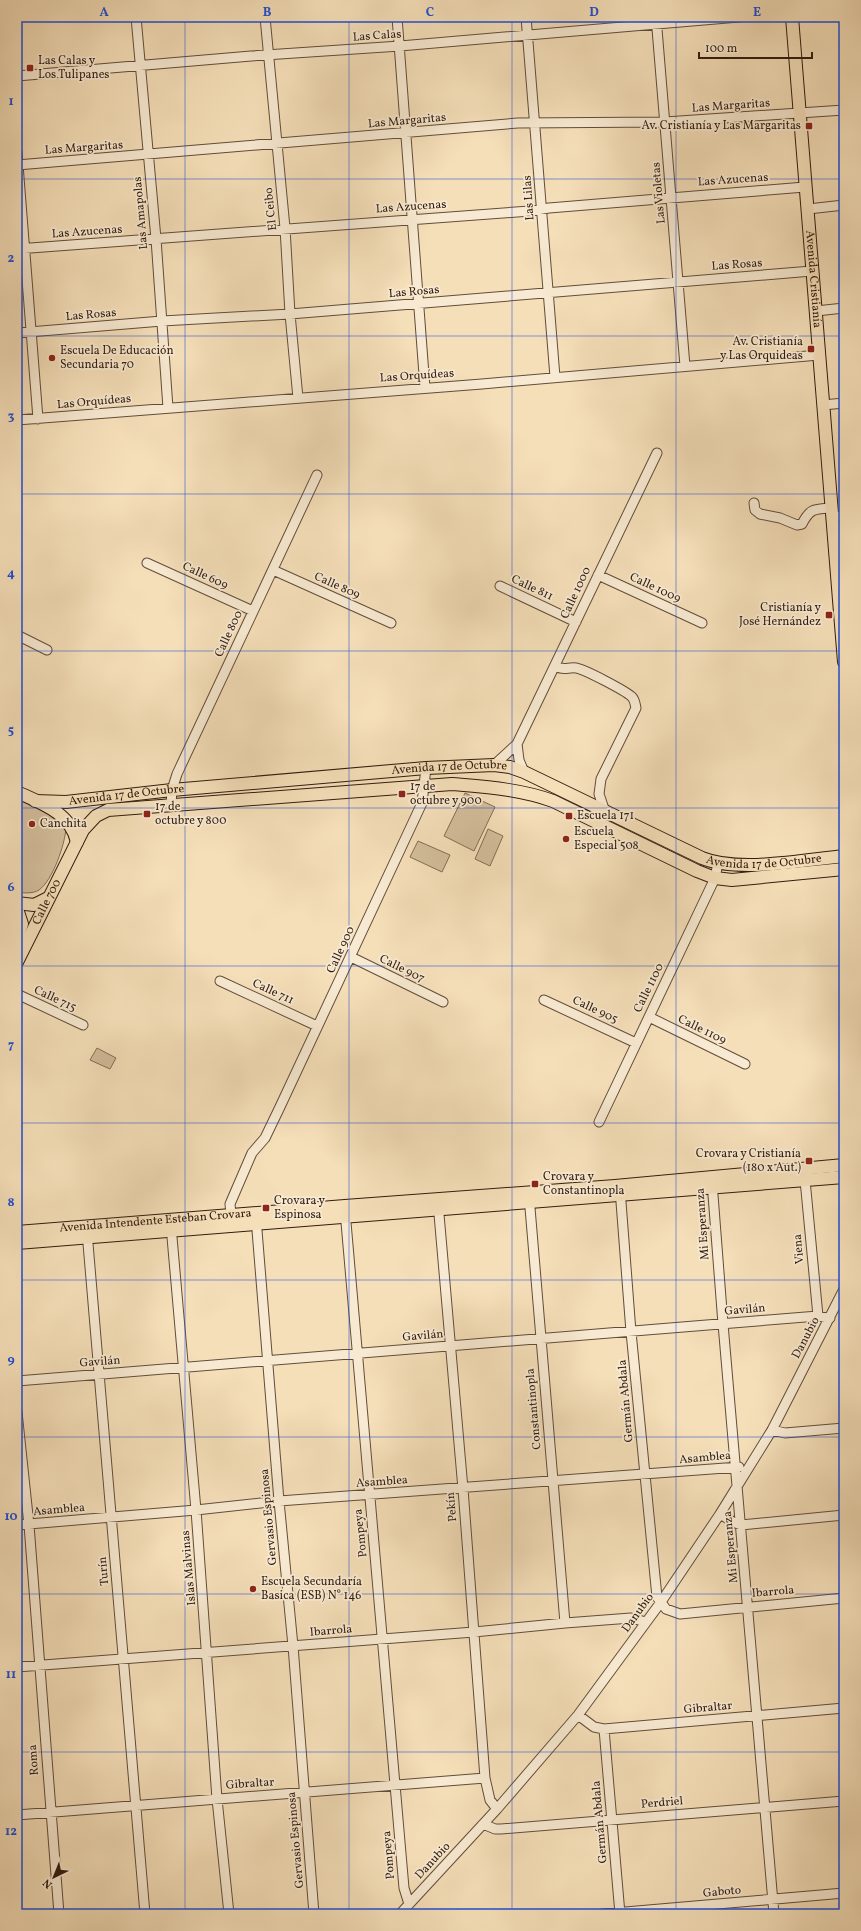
<svg xmlns="http://www.w3.org/2000/svg" width="861" height="1931" font-family="Vollkorn,serif">
  <style>
    .green { fill: #d4be9c; stroke: #826d56 }
    .lines { fill: none; stroke-linecap: round; stroke-linejoin: round }
    .minor-casing { stroke: #624d3a; stroke-width: 11 }
    .major-casing { stroke: #311c10; stroke-width: 14 }
    .minor { stroke: #f8ead2; stroke-width: 9 }
    .major { stroke: #f5dfb9; stroke-width: 12 }
    .grid { fill: none; stroke: #1d4ed8; stroke-width: 1; stroke-opacity: 0.55 }
    .poi-dot { fill: #8f2418; stroke: #f8ead2; stroke-width: 1.5 }
    .labels { text-anchor: middle; dominant-baseline: central; stroke-width: 3.5; stroke-linejoin: round; paint-order: stroke }
    .street-label { font-size: 12px; fill: #311c10; stroke: #f8ead2 }
    .poi-label { font-size: 12px; fill: #311c10; stroke: #f8ead2; text-anchor: start }
    .neatline { fill: none; stroke: #1d4ed8; stroke-width: 1.5 }
    .grid-label { font-size: 13px; text-anchor: middle; font-weight: bold; fill: #1d4ed8 }
  </style>
  <rect width="100%" height="100%" fill="#f5dfb9"/>
  <filter id="stains"><feTurbulence type="fractalNoise" baseFrequency=".005" numOctaves="4"/><feColorMatrix values="0 0 0 0 .2 0 0 0 0 .09 0 0 0 0 .02 0 0 0 .5 -.17"/></filter>
  <radialGradient id="worn" r=".72"><stop offset=".6" stop-color="#630" stop-opacity="0"/><stop offset="1" stop-color="#630" stop-opacity=".3"/></radialGradient>
  <!-- green -->
  <path class="green" d="M 465,793 L 495,807 L 474,851 L 444,836 Z
    M 17,798 L 52,816 L 66,828 C 65,844 53,880 39,890 C 33,894 23,893 17,892 Z
    M 488,829 L 503,836 L 490,866 L 475,859 Z
    M 418,841 L 450,855 L 442,872 L 410,857 Z
    M 97,1048 L 116,1058 L 110,1069 L 90,1060 Z"/>
  <g class="lines">
    <defs>
      <path id="minor" d="M 136,17 L 156,239 L 168,408
        M 265,17 L 285,228 L 290,314 L 298,398
        M 397,17 L 425,388
        M 526,17 L 555,377
        M 656,17 L 685,366
        M 17,76 L 251,56 L 400,46 L 739,17
        M 17,152 L 38,419
        M 17,165 L 518,123 L 665,122 L 844,110
        M 808,209 L 844,205
        M 17,249 L 530,211 L 549,208 L 805,187
        M 816,311 L 844,308
        M 17,333 L 162,321 L 290,314 L 812,271
        M 823,405 L 844,403
        M 17,420 L 482,384 L 819,355
        M 754,503 L 755,510 L 760,514 L 780,518 L 797,525 L 802,524 C 810,508 815,509 831,508
        M 832,517 L 844,516
        M 147,563 L 253,611
        M 273,570 L 391,623
        M 598,575 L 702,623
        M 500,586 L 576,622
        M 17,635 L 47,650
        M 555,666 C 563,671 568,667 576,668 C 584,669 626,691 632,697 C 635,700 635,704 636,708 L 601,779 L 599,794 L 605,812
        M 517,744 L 519,760 L 524,772
        M 494,765 L 517,744 L 657,453
        M 171,805 L 172,790 L 177,774 L 317,475
        M 351,957 L 443,1002
        M 220,981 L 317,1026
        M 17,994 L 83,1025
        M 544,1000 L 636,1043
        M 649,1017 L 745,1064
        M 599,1122 L 715,878 L 718,863
        M 805,1180 L 818,1316
        M 712,1182 L 723,1324 L 774,1914
        M 620,1189 L 631,1332 L 657,1597 L 666,1609 L 680,1614 L 844,1598
        M 529,1196 L 565,1623
        M 438,1203 L 463,1489 L 485,1778 L 490,1800 L 497,1809
        M 345,1211 L 404,1888 L 409,1904
        M 231,1215 L 230,1204 L 252,1153 L 265,1138 L 279,1109 L 422,803 L 426,768
        M 256,1218 L 279,1501 L 293,1646 L 314,1914
        M 171,1226 L 196,1510 L 217,1799 L 229,1914
        M 87,1232 L 145,1914
        M 17,1381 L 818,1316 L 830,1318
        M 17,1412 L 29,1525 L 59,1914
        M 772,1430 L 785,1433 L 844,1428
        M 720,1514 L 733,1522 L 741,1525 L 844,1515
        M 17,1525 L 196,1510 L 279,1501 L 739,1467
        M 17,1667 L 474,1632 L 565,1623 L 631,1618 L 646,1622
        M 578,1715 L 594,1727 L 604,1729 L 844,1708
        M 604,1729 L 620,1914
        M 17,1815 L 485,1778
        M 483,1824 L 495,1829 L 501,1829 L 844,1801
        M 400,1914 L 497,1809 L 578,1715 L 661,1602 L 720,1514 L 772,1430 L 844,1289
        M 602,1914 L 844,1893"/>
      <g id="major">
        <path id="s1" d="M 792,17 L 844,662"/>
        <path d="M 17,792 C 41,803 71,813 77,842"/>
        <path id="s2" d="M 35,801 L 66,802 L 172,790 L 426,768 L 494,765 L 510,767 L 524,772 L 702,858 C 739,873 804,860 844,856"/>
        <path d="M 17,903 L 34,905 L 48,898"/>
        <path d="M 17,909 L 22,924 L 17,939"/>
        <path id="s3" d="M 17,962 L 83,830 L 96,816 L 108,810 L 452,784 C 486,787 520,789 553,801 L 697,871 L 715,878 L 732,880 L 844,869"/>
        <path id="s4" d="M 17,1232 L 345,1206 L 615,1186 L 844,1165"/>
        <path d="M 17,1243 L 844,1177"/>
      </g>
    </defs>
    <!-- minor casing -->
    <use href="#minor" class="minor-casing"/>
    <!-- major casing -->
    <use href="#major" class="major-casing"/>
    <!-- minor -->
    <use href="#minor" class="minor"/>
    <!-- major -->
    <use href="#major" class="major"/>
  </g>
  <!-- grid -->
  <path class="grid" d="M 185,17 L 185,1914M 349,17 L 349,1914M 512,17 L 512,1914M 676,17 L 676,1914M 17,179 L 844,179M 17,336 L 844,336M 17,494 L 844,494M 17,651 L 844,651M 17,808 L 844,808M 17,966 L 844,966M 17,1123 L 844,1123M 17,1280 L 844,1280M 17,1437 L 844,1437M 17,1594 L 844,1594M 17,1752 L 844,1752"/>
  <!-- markers -->
  <g class="poi-dot">
    <rect x="26" y="64" width="8" height="8" rx="2"/>
    <rect x="805" y="122" width="8" height="8" rx="2"/>
    <rect x="807" y="345" width="8" height="8" rx="2"/>
    <circle cx="52" cy="358" r="4"/>
    <rect x="825" y="611" width="8" height="8" rx="2"/>
    <rect x="398" y="790" width="8" height="8" rx="2"/>
    <rect x="143" y="810" width="8" height="8" rx="2"/>
    <rect x="565" y="812" width="8" height="8" rx="2"/>
    <circle cx="32" cy="824" r="4"/>
    <circle cx="566" cy="839" r="4"/>
    <rect x="805" y="1157" width="8" height="8" rx="2"/>
    <rect x="531" y="1180" width="8" height="8" rx="2"/>
    <rect x="262" y="1204" width="8" height="8" rx="2"/>
    <circle cx="253" cy="1589" r="4"/>
  </g>
  <g class="labels">
    <!-- street labels -->
    <g class="street-label">
      <text transform="translate(377 36) rotate(-4)">Las Calas</text>
      <text transform="translate(731 106) rotate(-4)">Las Margaritas</text>
      <text transform="translate(407 121) rotate(-5)">Las Margaritas</text>
      <text transform="translate(84 148) rotate(-4)">Las Margaritas</text>
      <text transform="translate(733 180) rotate(-4)">Las Azucenas</text>
      <text transform="translate(659 193) rotate(-95)">Las Violetas</text>
      <text transform="translate(529 198) rotate(-94)">Las Lilas</text>
      <text transform="translate(411 207) rotate(-4)">Las Azucenas</text>
      <text transform="translate(271 209) rotate(-96)">El Ceibo</text>
      <text transform="translate(141 213) rotate(-95)">Las Amapolas</text>
      <text transform="translate(87 232) rotate(-4)">Las Azucenas</text>
      <text transform="translate(737 265) rotate(-4)">Las Rosas</text>
      <text stroke="none"><textPath href="#s1" startOffset="263">Avenida Cristianía</textPath></text>
      <text transform="translate(414 292) rotate(-5)">Las Rosas</text>
      <text transform="translate(91 315) rotate(-5)">Las Rosas</text>
      <text transform="translate(417 376) rotate(-4)">Las Orquídeas</text>
      <text transform="translate(94 402) rotate(-5)">Las Orquídeas</text>
      <text transform="translate(205 576) rotate(25)">Calle 609</text>
      <text transform="translate(337 586) rotate(24)">Calle 809</text>
      <text transform="translate(532 588) rotate(25)">Calle 811</text>
      <text transform="translate(655 588) rotate(25)">Calle 1009</text>
      <text transform="translate(576 593) rotate(-65)">Calle 1000</text>
      <text transform="translate(229 634) rotate(-65)">Calle 800</text>
      <text stroke="none"><textPath href="#s2" startOffset="416">Avenida 17 de Octubre</textPath></text>
      <text stroke="none"><textPath href="#s2" startOffset="92">Avenida 17 de Octubre</textPath></text>
      <text stroke="none"><textPath href="#s2" startOffset="752">Avenida 17 de Octubre</textPath></text>
      <text stroke="none"><textPath href="#s3" startOffset="67">Calle 700</textPath></text>
      <text transform="translate(341 950) rotate(-65)">Calle 900</text>
      <text transform="translate(402 969) rotate(26)">Calle 907</text>
      <text transform="translate(649 988) rotate(-64)">Calle 1100</text>
      <text transform="translate(273 992) rotate(25)">Calle 711</text>
      <text transform="translate(55 999) rotate(25)">Calle 715</text>
      <text transform="translate(595 1010) rotate(25)">Calle 905</text>
      <text transform="translate(702 1030) rotate(26)">Calle 1109</text>
      <text stroke="none"><textPath href="#s4" startOffset="139">Avenida Intendente Esteban Crovara</textPath></text>
      <text transform="translate(703 1224) rotate(-94)">Mi Esperanza</text>
      <text transform="translate(799 1249) rotate(-95)">Viena</text>
      <text transform="translate(745 1310) rotate(-5)">Gavilán</text>
      <text transform="translate(423 1336) rotate(-5)">Gavilán</text>
      <text transform="translate(806 1338) rotate(-62)">Danubio</text>
      <text transform="translate(100 1362) rotate(-4)">Gavilán</text>
      <text transform="translate(626 1401) rotate(-95)">Germán Abdala</text>
      <text transform="translate(534 1409) rotate(-95)">Constantinopla</text>
      <text transform="translate(705 1458) rotate(-5)">Asamblea</text>
      <text transform="translate(382 1482) rotate(-4)">Asamblea</text>
      <text transform="translate(452 1507) rotate(-95)">Pekín</text>
      <text transform="translate(59 1510) rotate(-5)">Asamblea</text>
      <text transform="translate(269 1517) rotate(-95)">Gervasio Espinosa</text>
      <text transform="translate(361 1533) rotate(-96)">Pompeya</text>
      <text transform="translate(731 1547) rotate(-95)">Mi Esperanza</text>
      <text transform="translate(189 1568) rotate(-95)">Islas Malvinas</text>
      <text transform="translate(104 1571) rotate(-95)">Turín</text>
      <text transform="translate(773 1592) rotate(-5)">Ibarrola</text>
      <text transform="translate(638 1613) rotate(-54)">Danubio</text>
      <text transform="translate(331 1631) rotate(-5)">Ibarrola</text>
      <text transform="translate(708 1708) rotate(-5)">Gibraltar</text>
      <text transform="translate(34 1760) rotate(-94)">Roma</text>
      <text transform="translate(250 1784) rotate(-4)">Gibraltar</text>
      <text transform="translate(662 1803) rotate(-5)">Perdriel</text>
      <text transform="translate(600 1822) rotate(-95)">Germán Abdala</text>
      <text transform="translate(296 1840) rotate(-95)">Gervasio Espinosa</text>
      <text transform="translate(389 1855) rotate(-95)">Pompeya</text>
      <text transform="translate(433 1861) rotate(-47)">Danubio</text>
      <text transform="translate(722 1892) rotate(-5)">Gaboto</text>
    </g>
    <!-- poi labels -->
    <g class="poi-label">
      <text x="38" y="61">Las Calas y<tspan x="38" dy="14">Los Tulipanes</tspan></text>
      <text x="801" y="126" text-anchor="end">Av. Cristianía y Las Margaritas</text>
      <text x="803" y="342" text-anchor="end">Av. Cristianía<tspan x="803" dy="14">y Las Orquideas</tspan></text>
      <text x="60" y="351">Escuela De Educación<tspan x="60" dy="14">Secundaria 70</tspan></text>
      <text x="821" y="608" text-anchor="end">Cristianía y<tspan x="821" dy="14">José Hernández</tspan></text>
      <text x="410" y="787">17 de<tspan x="410" dy="14">octubre y 900</tspan></text>
      <text x="155" y="807">17 de<tspan x="155" dy="14">octubre y 800</tspan></text>
      <text x="577" y="816">Escuela 171</text>
      <text x="40" y="824">Canchita</text>
      <text x="574" y="832">Escuela<tspan x="574" dy="14">Especial 508</tspan></text>
      <text x="801" y="1154" text-anchor="end">Crovara y Cristianía<tspan x="801" dy="14">(180 x Aut.)</tspan></text>
      <text x="543" y="1177">Crovara y<tspan x="543" dy="14">Constantinopla</tspan></text>
      <text x="274" y="1201">Crovara y<tspan x="274" dy="14">Espinosa</tspan></text>
      <text x="261" y="1582">Escuela Secundaría<tspan x="261" dy="14">Basica (ESB) N° 146</tspan></text>
    </g>
  </g>
  <!-- margin -->
  <rect width="861" height="1931" fill="none" stroke="#f5dfb9" stroke-width="44"/>
  <!-- north arrow -->
  <g transform="translate(54 1877) rotate(223)" stroke="#f8ead2" stroke-width="3" paint-order="stroke">
  <path d="M0-3L7 15L0 10L-7 15Z" fill="#311c10"/>
  <text y="-6" font-size="11" font-weight="bold" text-anchor="middle" fill="#311c10">N</text>
  </g>
  <!-- scale -->
  <path d="M699 52v6h113v-6" fill="none" stroke="#311c10" stroke-width="2"/>
  <text x="705" y="52" font-size="12" fill="#311c10" stroke="#f8ead2" stroke-width="3" paint-order="stroke">100 m</text>
  <rect x="22" y="22" width="817" height="1887" class="neatline"/>
  <g class="grid-label">
    <text x="104" y="16">A</text>
    <text x="267" y="16">B</text>
    <text x="430" y="16">C</text>
    <text x="594" y="16">D</text>
    <text x="757" y="16">E</text>
    <text x="11" y="105">1</text>
    <text x="11" y="262">2</text>
    <text x="11" y="420">3</text>
    <text x="11" y="577">4</text>
    <text x="11" y="734">5</text>
    <text x="11" y="891">6</text>
    <text x="11" y="1049">7</text>
    <text x="11" y="1206">8</text>
    <text x="11" y="1363">9</text>
    <text x="11" y="1520">10</text>
    <text x="11" y="1678">11</text>
    <text x="11" y="1835">12</text>
  </g>
  <rect width="100%" height="100%" filter="url(#stains)"/>
  <rect width="100%" height="100%" fill="url(#worn)"/>
</svg>
